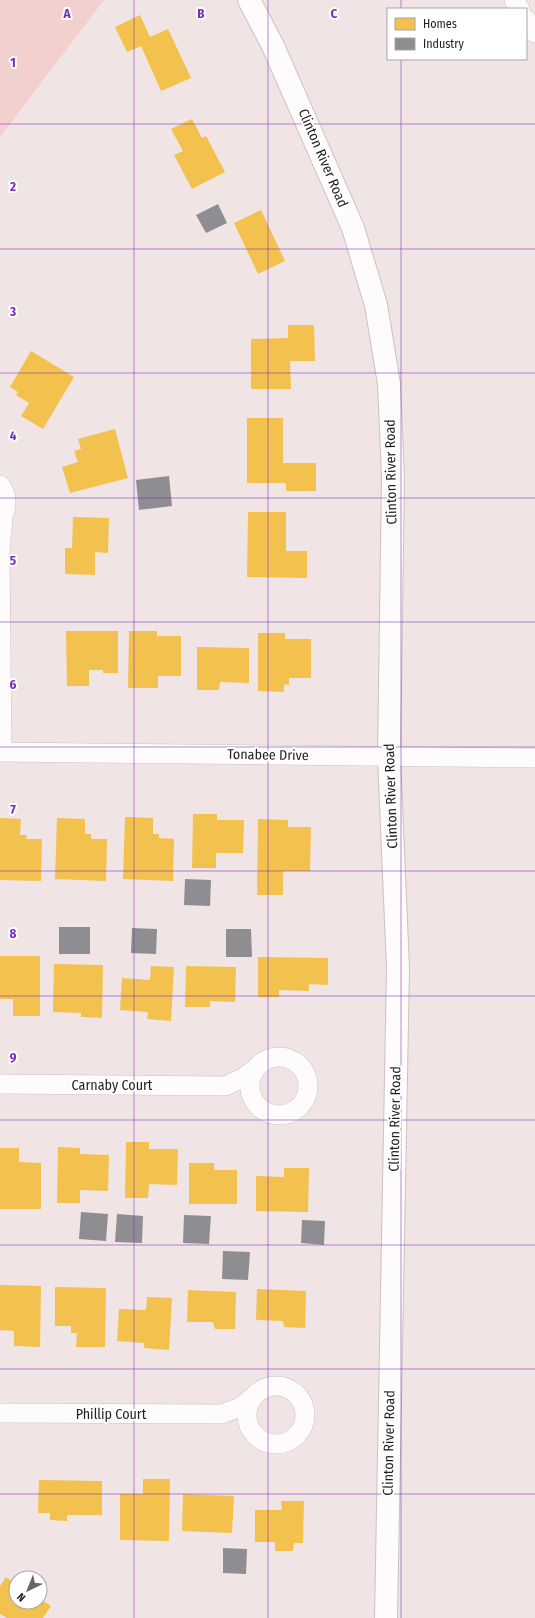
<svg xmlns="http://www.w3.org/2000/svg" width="535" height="1618" font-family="'Fira Sans Condensed',sans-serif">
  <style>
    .green { fill: #f1d0ce }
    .homes { fill: #f2c14e }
    .industry { fill: #8d8d92 }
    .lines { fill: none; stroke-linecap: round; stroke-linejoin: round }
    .street-casing { stroke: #cac2c1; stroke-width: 20 }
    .secondary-casing { stroke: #cac2c1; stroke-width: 24 }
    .street { stroke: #fdfbfb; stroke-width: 19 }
    .secondary { stroke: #fdfbfb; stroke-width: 22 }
    .grid { fill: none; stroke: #7b2cbf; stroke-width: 1; stroke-opacity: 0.55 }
    .labels { text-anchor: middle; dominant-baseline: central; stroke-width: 4; stroke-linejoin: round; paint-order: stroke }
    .street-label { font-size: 14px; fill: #231d1d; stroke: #fff }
    .grid-label { font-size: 13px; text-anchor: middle; font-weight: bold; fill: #7b2cbf; stroke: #fff; stroke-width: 4; stroke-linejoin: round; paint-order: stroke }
  </style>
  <rect width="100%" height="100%" fill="#f0e5e4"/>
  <!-- green -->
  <path class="green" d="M 0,0 L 104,0 L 0,137 Z"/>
  <!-- homes -->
  <path class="homes" d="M 140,15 L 150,37 L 168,29 L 191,78 L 161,91 L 141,46 L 127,52 L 115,27 Z
    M 192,119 L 202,138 L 206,136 L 225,172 L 192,189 L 174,155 L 183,151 L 171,129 Z
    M 261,210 L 285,261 L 258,274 L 234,223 Z
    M 288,325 L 314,325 L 315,361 L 290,361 L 291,389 L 251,389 L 251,339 L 288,338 Z
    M 31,351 L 74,377 L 43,429 L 21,416 L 29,403 L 16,395 L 18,392 L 10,387 Z
    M 247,418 L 283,418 L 283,463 L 316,463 L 316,491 L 286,491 L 286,483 L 247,483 Z
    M 115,429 L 128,478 L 70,493 L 62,467 L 78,462 L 74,451 L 81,449 L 78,439 Z
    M 248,512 L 286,512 L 286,551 L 307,551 L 307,578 L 247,577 Z
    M 73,517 L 109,518 L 108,553 L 95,552 L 95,575 L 65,574 L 65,548 L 72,548 Z
    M 66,631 L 118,631 L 118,673 L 103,673 L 103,670 L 89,670 L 89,686 L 67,686 Z
    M 129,631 L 157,631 L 157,636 L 181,636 L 181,676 L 158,676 L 158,688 L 128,688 Z
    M 258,633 L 285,633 L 285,639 L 311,639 L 311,678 L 289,678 L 289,685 L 284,684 L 284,692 L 258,691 Z
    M 197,647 L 249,648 L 249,683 L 220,682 L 219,690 L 197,690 Z
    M 193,814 L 217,814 L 217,820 L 244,820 L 243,853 L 216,853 L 216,868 L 192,868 Z
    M 125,817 L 153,818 L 153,834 L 159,834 L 159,838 L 174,839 L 173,881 L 123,879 Z
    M 0,818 L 21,819 L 20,835 L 27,835 L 26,839 L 42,839 L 41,881 L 0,880 Z
    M 57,818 L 85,819 L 85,834 L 91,834 L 91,839 L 107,839 L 106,881 L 55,879 Z
    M 258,819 L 288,820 L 288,827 L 311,827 L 310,871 L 283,871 L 283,895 L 257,895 Z
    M 0,956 L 40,956 L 40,1016 L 13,1016 L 13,999 L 0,999 Z
    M 258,957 L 328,958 L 328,985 L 309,984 L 309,991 L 279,990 L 279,997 L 258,997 Z
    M 54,964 L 103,965 L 102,1018 L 81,1017 L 81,1013 L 53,1012 Z
    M 151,966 L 174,967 L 171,1021 L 147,1019 L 148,1012 L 120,1010 L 122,978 L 150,980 Z
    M 186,966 L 236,967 L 235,1002 L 210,1001 L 210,1007 L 185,1007 Z
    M 126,1142 L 149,1142 L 149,1149 L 178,1149 L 177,1185 L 149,1184 L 148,1198 L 125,1198 Z
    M 58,1147 L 80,1148 L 80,1154 L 109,1155 L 108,1191 L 80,1190 L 80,1203 L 57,1203 Z
    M 0,1148 L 19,1148 L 19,1162 L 41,1163 L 41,1209 L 0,1209 Z
    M 189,1163 L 214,1163 L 214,1170 L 237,1170 L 237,1204 L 189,1204 Z
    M 284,1168 L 309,1168 L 308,1212 L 256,1211 L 256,1176 L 284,1177 Z
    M 0,1285 L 41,1286 L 40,1347 L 14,1346 L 14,1331 L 0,1330 Z
    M 55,1287 L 106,1288 L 105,1347 L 76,1347 L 77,1333 L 71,1333 L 71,1326 L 55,1326 Z
    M 257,1289 L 306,1291 L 305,1328 L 284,1327 L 283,1321 L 256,1320 Z
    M 188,1290 L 236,1292 L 235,1329 L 215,1329 L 213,1322 L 187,1322 Z
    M 147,1297 L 172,1298 L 169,1350 L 144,1348 L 144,1343 L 117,1341 L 119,1309 L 146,1310 Z
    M 143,1479 L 170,1479 L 169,1541 L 120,1540 L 120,1494 L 143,1494 Z
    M 39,1480 L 102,1481 L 102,1515 L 67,1515 L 67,1521 L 50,1520 L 50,1513 L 38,1513 Z
    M 183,1494 L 234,1496 L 232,1533 L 182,1531 Z
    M 281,1501 L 304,1501 L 303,1543 L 294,1543 L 293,1551 L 275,1551 L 275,1542 L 255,1542 L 255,1510 L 282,1510 Z
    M 6,1577 L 16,1584 L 16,1602 L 40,1602 L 40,1599 L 51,1606 L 43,1618 L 7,1618 L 0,1614 L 0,1586 Z"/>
  <!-- industry -->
  <path class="industry" d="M 218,204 L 227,223 L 206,233 L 196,215 Z
    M 169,476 L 172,506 L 139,510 L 136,480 Z
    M 185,879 L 211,880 L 210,906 L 184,905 Z
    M 59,927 L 90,927 L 90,954 L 59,954 Z
    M 132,928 L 157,929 L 156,954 L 131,953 Z
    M 226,929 L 251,929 L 252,957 L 226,957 Z
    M 81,1212 L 108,1214 L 106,1241 L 79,1239 Z
    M 117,1214 L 143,1216 L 142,1243 L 115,1242 Z
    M 184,1215 L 211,1216 L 209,1244 L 183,1243 Z
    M 302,1220 L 325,1221 L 324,1245 L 301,1243 Z
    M 223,1251 L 250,1252 L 248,1280 L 222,1279 Z
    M 223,1548 L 247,1549 L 246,1574 L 223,1573 Z"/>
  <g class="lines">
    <defs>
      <path id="street" d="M 514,0 L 520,9
        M 526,19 L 535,33
        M 0,485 C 8,495 8,510 0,520
        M 0,752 L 535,758
        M 2,752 L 0,553 L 3,517
        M250 1086a29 29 0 1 1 58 0a29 29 0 1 1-58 0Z
        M 0,1084 L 225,1086 L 243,1078 L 256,1068
        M247 1415a29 29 0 1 1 58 0a29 29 0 1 1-58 0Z
        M 0,1413 L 222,1414 L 240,1407 L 253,1397"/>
      <path id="secondary" d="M 249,0 L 273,46 L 353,228 L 376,305 L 389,384 L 393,477 L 389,757 L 398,968 L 386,1618"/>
    </defs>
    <!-- street casing -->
    <use href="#street" class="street-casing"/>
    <!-- secondary casing -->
    <use href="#secondary" class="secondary-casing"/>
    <!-- street -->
    <use href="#street" class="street"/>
    <!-- secondary -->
    <use href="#secondary" class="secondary"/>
  </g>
  <!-- grid -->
  <path class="grid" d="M 134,0 L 134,1618M 268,0 L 268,1618M 401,0 L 401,9M 401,59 L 401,1618M 0,124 L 535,124M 0,249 L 535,249M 0,373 L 535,373M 0,498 L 535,498M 0,622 L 535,622M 0,747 L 535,747M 0,871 L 535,871M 0,996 L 535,996M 0,1120 L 535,1120M 0,1245 L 535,1245M 0,1369 L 535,1369M 0,1494 L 535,1494"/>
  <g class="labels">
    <!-- street labels -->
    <g class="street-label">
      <text transform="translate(323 158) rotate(67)">Clinton River Road</text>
      <text transform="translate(391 472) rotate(-91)">Clinton River Road</text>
      <text transform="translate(268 755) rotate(1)">Tonabee Drive</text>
      <text transform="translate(391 796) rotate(-92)">Clinton River Road</text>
      <text x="112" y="1085">Carnaby Court</text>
      <text transform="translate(395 1119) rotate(-89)">Clinton River Road</text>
      <text x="111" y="1414">Phillip Court</text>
      <text transform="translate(389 1443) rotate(-89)">Clinton River Road</text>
    </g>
  </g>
  <g class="grid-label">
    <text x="67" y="18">A</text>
    <text x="201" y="18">B</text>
    <text x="334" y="18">C</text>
    <text x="13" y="67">1</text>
    <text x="13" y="191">2</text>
    <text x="13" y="316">3</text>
    <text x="13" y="440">4</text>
    <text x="13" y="565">5</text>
    <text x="13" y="689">6</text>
    <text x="13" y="814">7</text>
    <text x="13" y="938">8</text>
    <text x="13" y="1062">9</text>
  </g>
  <!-- legend -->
  <rect x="387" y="8" width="140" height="52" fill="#ffffff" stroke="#a7a5a5"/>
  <rect x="395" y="18" width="20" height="12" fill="#f2c14e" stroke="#a7a5a5"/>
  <text x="423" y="28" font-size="12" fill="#231d1d">Homes</text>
  <rect x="395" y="38" width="20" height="12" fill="#8d8d92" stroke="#a7a5a5"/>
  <text x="423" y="48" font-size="12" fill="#231d1d">Industry</text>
  <!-- north arrow -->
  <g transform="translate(28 1590) rotate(223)"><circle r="19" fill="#ffffff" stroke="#a7a5a5"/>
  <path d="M0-3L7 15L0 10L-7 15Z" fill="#6b6363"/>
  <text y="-6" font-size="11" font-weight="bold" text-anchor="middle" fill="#231d1d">N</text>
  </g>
</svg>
